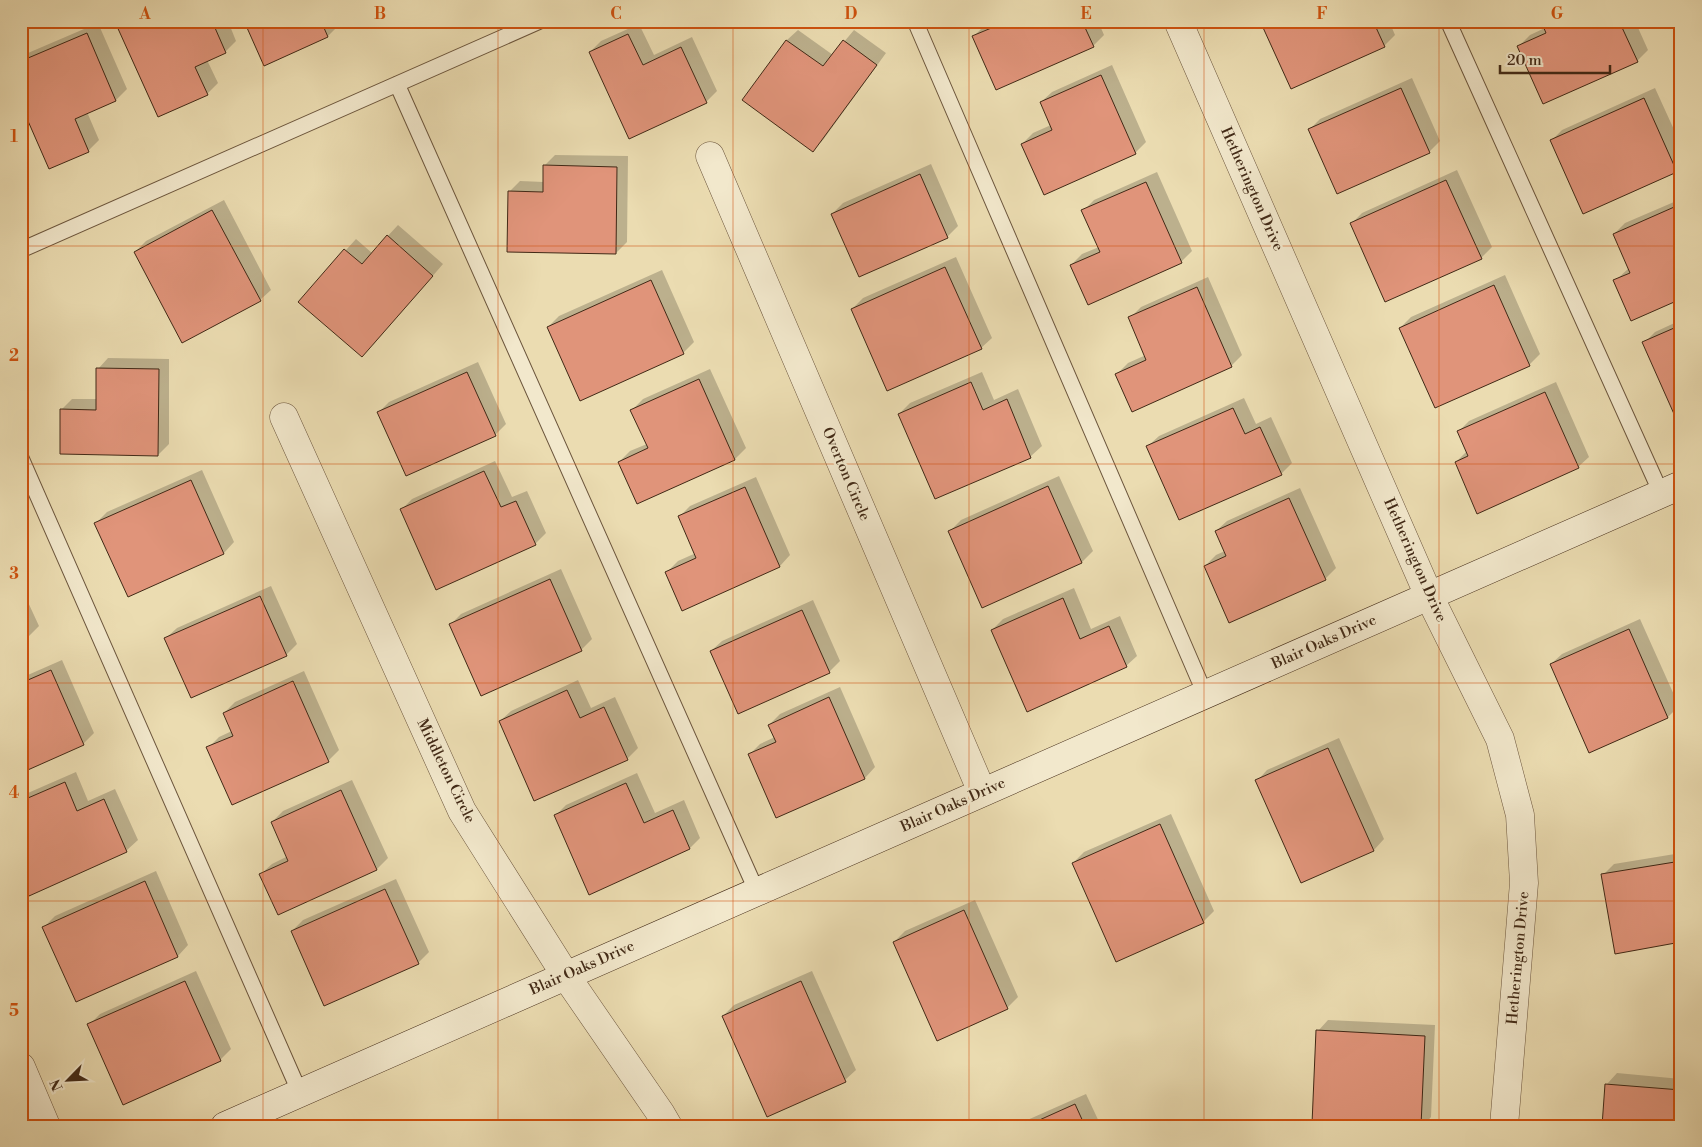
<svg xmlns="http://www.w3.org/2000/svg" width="1702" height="1147" font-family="'Libre Bodoni',serif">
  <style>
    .shadow { fill: #0003 }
    .building { fill: #e0947a; stroke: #412916 }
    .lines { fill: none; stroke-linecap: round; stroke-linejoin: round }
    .lane-casing { stroke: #6c563d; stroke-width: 17 }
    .street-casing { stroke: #6c563d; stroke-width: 29 }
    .secondary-casing { stroke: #412916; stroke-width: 29 }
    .lane { stroke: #f2e8cc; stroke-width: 15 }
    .street { stroke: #f2e8cc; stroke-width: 28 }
    .secondary { stroke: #f2e8cc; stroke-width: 28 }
    .grid { fill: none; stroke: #cf520e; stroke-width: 1; stroke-opacity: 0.55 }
    .labels { text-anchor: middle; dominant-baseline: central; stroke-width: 5; stroke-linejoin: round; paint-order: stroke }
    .street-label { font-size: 15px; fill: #412916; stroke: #f2e8cc }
    .neatline { fill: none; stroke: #cf520e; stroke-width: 2 }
    .grid-label { font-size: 16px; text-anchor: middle; font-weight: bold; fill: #cf520e }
  </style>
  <rect width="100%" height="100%" fill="#ebdcb1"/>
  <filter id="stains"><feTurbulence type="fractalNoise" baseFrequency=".004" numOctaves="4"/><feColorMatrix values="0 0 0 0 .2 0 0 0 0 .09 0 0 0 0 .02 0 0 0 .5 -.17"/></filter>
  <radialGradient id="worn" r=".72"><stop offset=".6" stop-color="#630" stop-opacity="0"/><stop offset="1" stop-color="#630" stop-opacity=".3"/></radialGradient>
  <!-- shadow -->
  <path class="shadow" d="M 118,21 L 228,21 L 236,41 L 225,52 L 207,60 L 218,83 L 207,94 L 117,22 Z
    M 246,21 L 337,21 L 339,25 L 328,36 L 265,64 Z
    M 995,21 L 1098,21 L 1104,35 L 1093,46 L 973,37 L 984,26 Z
    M 1262,21 L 1389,21 L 1395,35 L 1384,46 Z
    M 1542,21 L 1635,21 L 1648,50 L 1637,61 L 1519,46 L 1530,35 L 1545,28 Z
    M 98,23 L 127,89 L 116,100 L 87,112 L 99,140 L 88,151 L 21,102 L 21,56 Z
    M 639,24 L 654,55 L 692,37 L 717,91 L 706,102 L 590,52 L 601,41 Z
    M 798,30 L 833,55 L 854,30 L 886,53 L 823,140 L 813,150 L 744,100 L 787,40 Z
    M 1112,65 L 1146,142 L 1135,153 L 1022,144 L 1033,133 L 1051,125 L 1041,102 L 1052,92 Z
    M 1412,78 L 1440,141 L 1429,152 L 1309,130 L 1320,119 Z
    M 1655,88 L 1681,145 L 1681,167 L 1677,171 L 1551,141 L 1562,130 Z
    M 555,155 L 628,156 L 627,242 L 616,253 L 509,192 L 520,181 L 544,182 L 544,166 Z
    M 21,162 L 26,172 L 21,177 Z
    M 931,164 L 958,226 L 947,237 L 860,276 L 832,214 L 843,203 Z
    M 1457,170 L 1492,247 L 1481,258 L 1351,224 L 1362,213 Z
    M 1157,172 L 1192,251 L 1181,262 L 1071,265 L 1082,254 L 1099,247 L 1083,211 L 1094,200 Z
    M 1681,199 L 1681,297 L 1615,281 L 1629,268 L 1614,234 L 1625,223 Z
    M 224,200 L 271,290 L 260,300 L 135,252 L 146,241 Z
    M 398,225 L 443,264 L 373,345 L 300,301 L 356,239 L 372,253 Z
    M 956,257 L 992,338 L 981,348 L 852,309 L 863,298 Z
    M 662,270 L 694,342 L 683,353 L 548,327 L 559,316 Z
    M 1505,275 L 1540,354 L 1529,365 L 1435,406 L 1400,328 L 1411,317 Z
    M 1208,277 L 1242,355 L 1231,366 L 1117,374 L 1128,363 L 1146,355 L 1130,318 L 1141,307 Z
    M 1681,320 L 1681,421 L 1644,343 L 1655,332 Z
    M 108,358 L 169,359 L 169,444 L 158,455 L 61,410 L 72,399 L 97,399 L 98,369 Z
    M 478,362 L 506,424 L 495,435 L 378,413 L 389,402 Z
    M 710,369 L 746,448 L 735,459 L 637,503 L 619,462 L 630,451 L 647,444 L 632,410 L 643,399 Z
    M 982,372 L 994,400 L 1018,389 L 1042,446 L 1031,456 L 936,498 L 899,414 L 910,403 Z
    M 1556,382 L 1589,457 L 1578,467 L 1456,462 L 1467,451 L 1458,432 L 1469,421 Z
    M 1244,398 L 1256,424 L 1271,417 L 1292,463 L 1281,474 L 1148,446 L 1159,436 Z
    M 495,461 L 512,497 L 527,491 L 546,533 L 535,544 L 402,509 L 412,499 Z
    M 202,470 L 234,542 L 224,553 L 96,523 L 107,512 Z
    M 1059,476 L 1093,551 L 1082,562 L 983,606 L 950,531 L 961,520 Z
    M 756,477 L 790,555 L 780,566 L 683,609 L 667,572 L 678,561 L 696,553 L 679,517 L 690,506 Z
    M 1300,488 L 1336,568 L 1325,579 L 1205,566 L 1216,555 L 1225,551 L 1216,531 L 1227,521 Z
    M 561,569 L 592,639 L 581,650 L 450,625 L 461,614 Z
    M 271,586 L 297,644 L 286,655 L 166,638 L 177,628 Z
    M 21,587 L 39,626 L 28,637 L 21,640 Z
    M 1074,588 L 1091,629 L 1120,616 L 1137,656 L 1126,666 L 992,630 L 1003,619 Z
    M 813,600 L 840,661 L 829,672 L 711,651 L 722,641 Z
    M 1640,619 L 1679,706 L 1668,717 L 1590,751 L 1551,664 L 1562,654 Z
    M 62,660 L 94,733 L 83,744 L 21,771 L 21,678 Z
    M 304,671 L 339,750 L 328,761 L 208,748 L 219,737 L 232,731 L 224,713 L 235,702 Z
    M 578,680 L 591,708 L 615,697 L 638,748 L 627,759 L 500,721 L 511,711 Z
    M 840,687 L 875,767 L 865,778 L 777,817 L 749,755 L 760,744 L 775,737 L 769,725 L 780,714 Z
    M 1339,738 L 1384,839 L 1374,850 L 1302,882 L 1257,781 L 1267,770 Z
    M 76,772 L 88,801 L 115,789 L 138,840 L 127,850 L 29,894 L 21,876 L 21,796 Z
    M 637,773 L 655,813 L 684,800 L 700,838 L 690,848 L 555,816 L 566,805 Z
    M 352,780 L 388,858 L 377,869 L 278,914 L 261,874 L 272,864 L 288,856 L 272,822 L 283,811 Z
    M 1171,814 L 1214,911 L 1203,922 L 1073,863 L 1084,852 Z
    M 1681,853 L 1681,941 L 1603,875 L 1614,864 Z
    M 156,871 L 188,945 L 178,956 L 77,1001 L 44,927 L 55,916 Z
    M 396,879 L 429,952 L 418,963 L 292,931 L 303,920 Z
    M 975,900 L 1018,997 L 1007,1008 L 894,942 L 905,931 Z
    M 196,971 L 231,1049 L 220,1060 L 89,1025 L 100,1014 Z
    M 812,971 L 856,1070 L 845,1080 L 723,1016 L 734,1005 Z
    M 1328,1020 L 1435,1025 L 1431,1117 L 1423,1126 L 1370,1126 L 1313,1123 L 1318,1031 Z
    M 1617,1073 L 1681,1079 L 1681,1126 L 1607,1084 Z
    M 1086,1094 L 1101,1126 L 1014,1126 Z"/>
  <!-- building -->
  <path class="building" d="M 212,21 L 226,53 L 195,67 L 208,95 L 158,117 L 115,22 Z
    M 244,21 L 321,21 L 328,37 L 264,66 Z
    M 1000,21 L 1082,21 L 1094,47 L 996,90 L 972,36 L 1001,24 Z
    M 1260,21 L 1373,21 L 1385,47 L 1291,89 Z
    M 1541,21 L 1619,21 L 1638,62 L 1543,104 L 1517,46 L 1546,33 Z
    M 87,33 L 116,101 L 75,119 L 89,152 L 49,169 L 21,105 L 21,61 Z
    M 628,34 L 643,65 L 681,47 L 707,103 L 629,139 L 589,52 Z
    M 786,40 L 823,66 L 843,40 L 877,65 L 813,152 L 742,100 Z
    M 1101,75 L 1136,154 L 1044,195 L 1021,144 L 1052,130 L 1040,102 Z
    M 1401,88 L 1430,153 L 1337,194 L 1308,129 Z
    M 1644,98 L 1677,172 L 1583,214 L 1550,140 Z
    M 543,165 L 617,167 L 616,254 L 507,252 L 508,191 L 543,192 Z
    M 920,174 L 948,238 L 859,277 L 831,214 Z
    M 1446,180 L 1482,259 L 1385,302 L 1350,223 Z
    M 1146,182 L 1182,263 L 1088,305 L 1070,265 L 1100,252 L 1081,210 Z
    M 1681,204 L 1681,299 L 1631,321 L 1613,280 L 1630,273 L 1613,234 Z
    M 212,210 L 261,301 L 182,343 L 134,252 Z
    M 387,235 L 433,276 L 362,357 L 298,302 L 344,249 L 362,264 Z
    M 945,267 L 982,349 L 887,391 L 851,309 Z
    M 651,280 L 684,354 L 580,401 L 547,327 Z
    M 1494,285 L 1530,366 L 1435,408 L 1399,328 Z
    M 1197,287 L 1232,367 L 1132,412 L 1115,374 L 1146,360 L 1128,317 Z
    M 1681,325 L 1681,422 L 1678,423 L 1642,342 Z
    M 96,368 L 159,369 L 158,456 L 60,454 L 60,409 L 96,410 Z
    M 467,372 L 496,436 L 406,476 L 377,412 Z
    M 699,379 L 735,460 L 637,504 L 618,462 L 648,448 L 630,410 Z
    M 971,382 L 983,410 L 1007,399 L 1031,458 L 935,499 L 898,414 Z
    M 1545,392 L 1579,468 L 1477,514 L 1455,462 L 1468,456 L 1457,431 Z
    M 1233,408 L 1245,434 L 1260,427 L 1282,475 L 1179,520 L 1146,446 Z
    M 484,471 L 501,507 L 516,501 L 536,545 L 436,590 L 400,509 Z
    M 191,480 L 224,554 L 128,597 L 94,523 Z
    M 1048,486 L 1082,563 L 982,608 L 948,531 Z
    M 745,487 L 780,567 L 682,611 L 665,572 L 696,558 L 678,516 Z
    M 1289,498 L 1326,580 L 1229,623 L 1204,566 L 1226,556 L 1215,531 Z
    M 550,579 L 582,651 L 481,696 L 449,624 Z
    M 260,596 L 287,656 L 191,698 L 164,638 Z
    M 1063,598 L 1080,639 L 1109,626 L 1127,667 L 1027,712 L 991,630 Z
    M 802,610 L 830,673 L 738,714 L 710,651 Z
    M 21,622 L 28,638 L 21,641 Z
    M 1629,629 L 1668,718 L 1589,753 L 1550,664 Z
    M 51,670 L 84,745 L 21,773 L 21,683 Z
    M 293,681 L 329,762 L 232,805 L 206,747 L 233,736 L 223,713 Z
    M 567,690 L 580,718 L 604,707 L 628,760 L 534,801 L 499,721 Z
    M 829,697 L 865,779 L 776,818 L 748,754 L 776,742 L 768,725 Z
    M 1328,748 L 1374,851 L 1301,883 L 1255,780 Z
    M 65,782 L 77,811 L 104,799 L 127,852 L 29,896 L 21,879 L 21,801 Z
    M 626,783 L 644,823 L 673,810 L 690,849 L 589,895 L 554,815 Z
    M 341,790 L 377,870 L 278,915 L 259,874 L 288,861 L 271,822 Z
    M 1160,824 L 1204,923 L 1116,962 L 1072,863 Z
    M 1681,861 L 1681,942 L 1615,954 L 1601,874 Z
    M 145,881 L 178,957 L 76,1002 L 42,927 Z
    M 385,889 L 419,964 L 324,1006 L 291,931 Z
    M 964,910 L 1008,1009 L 937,1041 L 893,942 Z
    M 185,981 L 221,1061 L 123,1105 L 87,1024 Z
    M 801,981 L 846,1082 L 767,1117 L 722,1016 Z
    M 1316,1030 L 1425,1036 L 1421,1126 L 1312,1124 Z
    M 1605,1084 L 1681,1090 L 1681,1126 L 1602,1126 Z
    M 1075,1104 L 1085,1126 L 1026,1126 Z"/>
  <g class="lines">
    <defs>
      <path id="lane" d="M 915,21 L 1205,694
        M 1448,21 L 1661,493
        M 397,84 L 757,892
        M 21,250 L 540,21
        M 21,458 L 300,1093"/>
      <path id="street" d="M 1178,21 L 1429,596 L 1500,739 L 1520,815 L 1524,883 L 1504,1126
        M 710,156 L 982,792
        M 284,417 L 462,811 L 566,976 L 661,1114 L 668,1126
        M 21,1067 L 46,1126"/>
      <path id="secondary" d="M 225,1126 L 1681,485"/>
    </defs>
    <!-- lane casing -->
    <use href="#lane" class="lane-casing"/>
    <!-- street casing -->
    <use href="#street" class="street-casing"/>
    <!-- secondary casing -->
    <use href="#secondary" class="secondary-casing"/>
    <!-- lane -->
    <use href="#lane" class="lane"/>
    <!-- street -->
    <use href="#street" class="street"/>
    <!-- secondary -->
    <use href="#secondary" class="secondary"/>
  </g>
  <!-- grid -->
  <path class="grid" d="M 263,21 L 263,1126M 498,21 L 498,1126M 733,21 L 733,1126M 969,21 L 969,1126M 1204,21 L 1204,1126M 1439,21 L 1439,1126M 21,246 L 1681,246M 21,464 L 1681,464M 21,683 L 1681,683M 21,901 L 1681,901"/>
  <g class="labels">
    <!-- street labels -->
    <g class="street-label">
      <text transform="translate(1252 189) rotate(66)">Hetherington Drive</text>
      <text transform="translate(846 474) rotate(67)">Overton Circle</text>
      <text transform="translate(1415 560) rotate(66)">Hetherington Drive</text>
      <text transform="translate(1324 642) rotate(-24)">Blair Oaks Drive</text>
      <text transform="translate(446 771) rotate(64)">Middleton Circle</text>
      <text transform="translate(953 805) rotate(-24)">Blair Oaks Drive</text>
      <text transform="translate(1518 958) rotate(-85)">Hetherington Drive</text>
      <text transform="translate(582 968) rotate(-24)">Blair Oaks Drive</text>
    </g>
  </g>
  <!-- margin -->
  <rect width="1702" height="1147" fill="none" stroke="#ebdcb1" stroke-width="55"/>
  <!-- north arrow -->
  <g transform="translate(68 1080) rotate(246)" stroke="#f2e8cc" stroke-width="4" paint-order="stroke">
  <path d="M0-4L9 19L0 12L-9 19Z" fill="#412916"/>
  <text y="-8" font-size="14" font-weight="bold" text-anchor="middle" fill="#412916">N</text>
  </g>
  <!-- scale -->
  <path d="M1500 65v8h110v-8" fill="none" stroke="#412916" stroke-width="2.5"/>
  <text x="1507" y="65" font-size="15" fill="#412916" stroke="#f2e8cc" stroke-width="4" paint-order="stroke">20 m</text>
  <rect x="28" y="28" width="1646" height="1092" class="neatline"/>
  <g class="grid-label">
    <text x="145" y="19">A</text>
    <text x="380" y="19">B</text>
    <text x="616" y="19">C</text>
    <text x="851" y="19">D</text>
    <text x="1086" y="19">E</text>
    <text x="1322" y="19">F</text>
    <text x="1557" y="19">G</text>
    <text x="14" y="142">1</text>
    <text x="14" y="361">2</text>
    <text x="14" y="579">3</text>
    <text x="14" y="798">4</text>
    <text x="14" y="1016">5</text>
  </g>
  <rect width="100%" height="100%" filter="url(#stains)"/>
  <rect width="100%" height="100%" fill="url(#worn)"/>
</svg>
